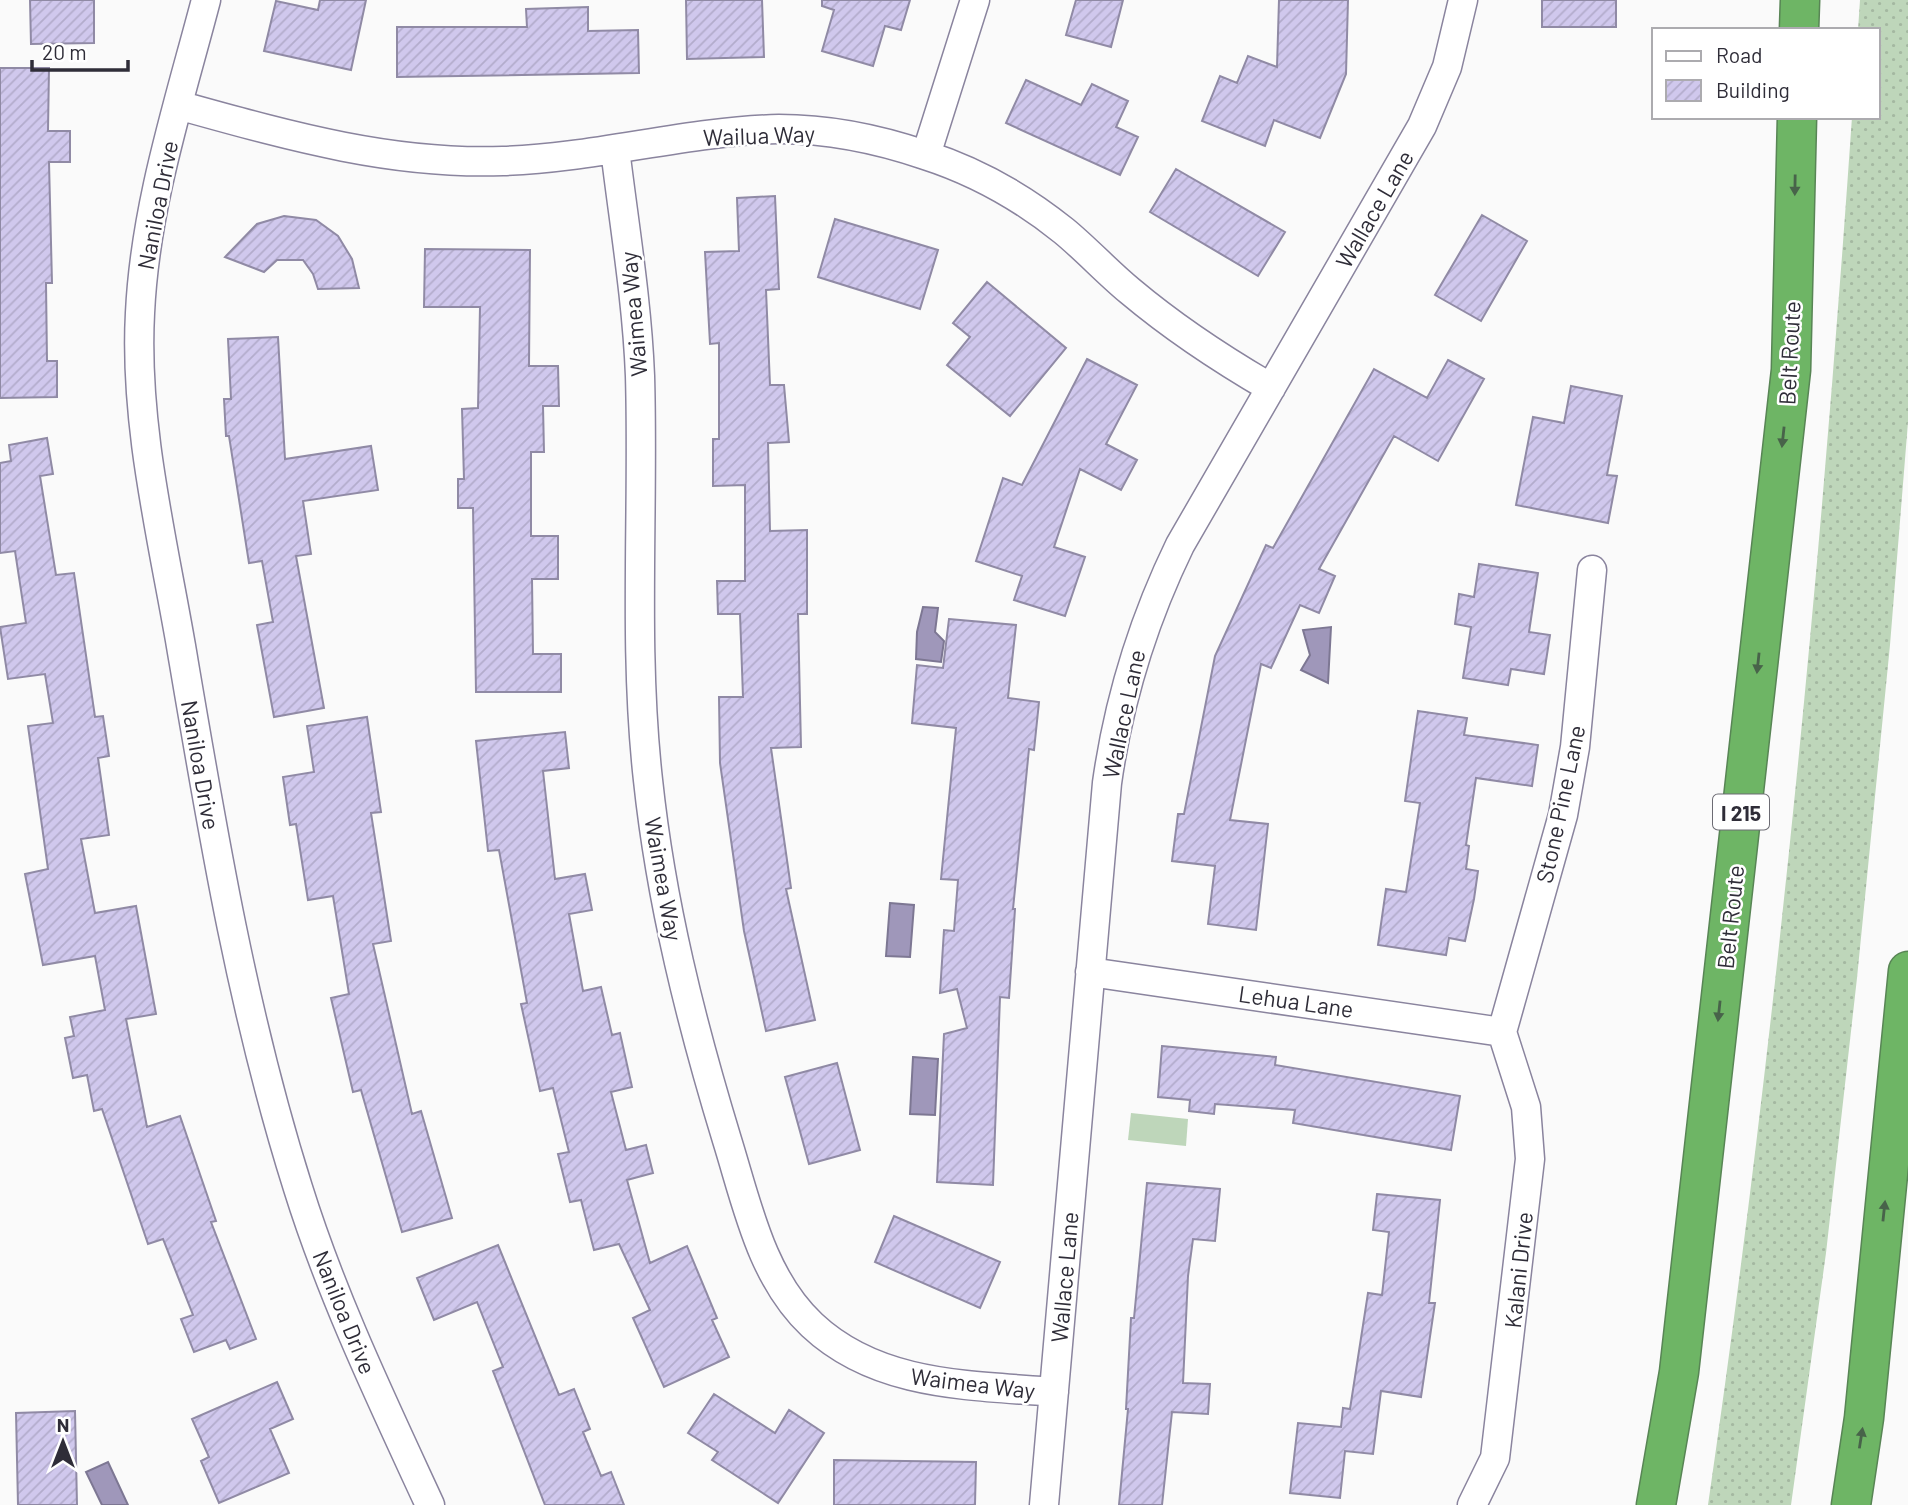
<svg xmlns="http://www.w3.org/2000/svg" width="1908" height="1505" font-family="Barlow,sans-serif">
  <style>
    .grass { fill: url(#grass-dots) }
    .green { fill: #bed6ba }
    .water { fill: #9f97ba; stroke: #7d7793; stroke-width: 2 }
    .building { fill: url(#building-hatch); stroke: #908aa5; stroke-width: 2 }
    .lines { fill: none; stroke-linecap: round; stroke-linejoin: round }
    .minor-casing { stroke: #8a849e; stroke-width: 31 }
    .motorway-casing { stroke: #588555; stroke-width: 41 }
    .minor { stroke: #fff; stroke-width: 28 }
    .motorway { stroke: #6eb565; stroke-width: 38 }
    .oneway { fill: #48634a }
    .labels { text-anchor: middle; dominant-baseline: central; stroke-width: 5; stroke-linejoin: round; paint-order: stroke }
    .shield { fill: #fff; stroke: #6d6c74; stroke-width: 2 }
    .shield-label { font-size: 21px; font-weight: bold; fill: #2f2d38 }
    .street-label { font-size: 23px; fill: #2f2d38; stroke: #fff }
  </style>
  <defs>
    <pattern id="grass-dots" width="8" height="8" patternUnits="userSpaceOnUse" patternTransform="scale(1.75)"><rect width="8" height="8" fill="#bed6ba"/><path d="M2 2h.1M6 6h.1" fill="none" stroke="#a4b8a1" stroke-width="1.8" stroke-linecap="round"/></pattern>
    <pattern id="building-hatch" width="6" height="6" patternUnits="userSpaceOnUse" patternTransform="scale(1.75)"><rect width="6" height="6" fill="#d0c8ed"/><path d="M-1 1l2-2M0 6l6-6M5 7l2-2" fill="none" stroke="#b3accc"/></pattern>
  </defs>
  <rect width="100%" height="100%" fill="#fafafa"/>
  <!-- grass -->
  <path class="grass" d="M 1860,0 L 1908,0 L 1908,422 L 1890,645 L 1857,978 L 1826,1253 L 1791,1505 L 1708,1505 C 1775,1044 1820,581 1852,117 L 1878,117 L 1878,30 L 1858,30 Z"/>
  <!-- green -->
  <path class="green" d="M 1131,1113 L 1188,1119 L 1186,1146 L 1128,1140 Z"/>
  <!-- water -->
  <path class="water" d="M 923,607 L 938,608 L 935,632 L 944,641 L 941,662 L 916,659 L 917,632 Z
    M 1331,627 L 1328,683 L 1301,670 L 1310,655 L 1303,630 Z
    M 890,903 L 914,905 L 910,957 L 886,956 Z
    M 913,1057 L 938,1059 L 935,1115 L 910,1114 Z
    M 108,1462 L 128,1505 L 102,1505 L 86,1472 Z"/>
  <!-- building -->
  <path class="building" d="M 30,0 L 94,0 L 94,43 L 31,44 Z
    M 320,0 L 366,0 L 351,70 L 264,51 L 276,1 L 318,10 Z
    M 686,0 L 762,0 L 764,57 L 687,59 Z
    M 822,0 L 910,0 L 901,30 L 885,26 L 873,66 L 822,51 L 834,10 L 822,6 Z
    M 1076,0 L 1123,0 L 1111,47 L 1066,35 Z
    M 1279,0 L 1348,0 L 1346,74 L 1320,138 L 1274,120 L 1265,146 L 1202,121 L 1220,76 L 1237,83 L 1248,56 L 1277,67 Z
    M 1542,0 L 1616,0 L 1616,27 L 1542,27 Z
    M 588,7 L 588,31 L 638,30 L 639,73 L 397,77 L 397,27 L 527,27 L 526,9 Z
    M 0,68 L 49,68 L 48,131 L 70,131 L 70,162 L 49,162 L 52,283 L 46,283 L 47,361 L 57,361 L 57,397 L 0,398 Z
    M 1026,80 L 1081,105 L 1092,84 L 1128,101 L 1116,127 L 1138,137 L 1120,175 L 1006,123 Z
    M 1176,169 L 1285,232 L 1258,276 L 1150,212 Z
    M 775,196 L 779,289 L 766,290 L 770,385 L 784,385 L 789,442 L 768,443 L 770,531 L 807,530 L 807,614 L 798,614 L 801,747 L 771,748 L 791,888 L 786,889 L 815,1020 L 766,1031 L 744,931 L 720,763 L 719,697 L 743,697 L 740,614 L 718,614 L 717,581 L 745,581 L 745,485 L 713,486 L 713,439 L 719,439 L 719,343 L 710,344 L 705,252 L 739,251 L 737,198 Z
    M 1482,215 L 1527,241 L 1481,321 L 1435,295 Z
    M 284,216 L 316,220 L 338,236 L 352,259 L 359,288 L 318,289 L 313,274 L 303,260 L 277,260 L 264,272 L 225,257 L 257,224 Z
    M 835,219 L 938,250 L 920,309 L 818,277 Z
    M 425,249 L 530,250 L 529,366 L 558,366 L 559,406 L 543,406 L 544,452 L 531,452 L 531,536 L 558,536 L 558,579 L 532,579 L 533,654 L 561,654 L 561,692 L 476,692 L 473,508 L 458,508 L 458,479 L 464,479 L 462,409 L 478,408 L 480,307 L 424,307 Z
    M 987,282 L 1066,348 L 1010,416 L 947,365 L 970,337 L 953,323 Z
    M 278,337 L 285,459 L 371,446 L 378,490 L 303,501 L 311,554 L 296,556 L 324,708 L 274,717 L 257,625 L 273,622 L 262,561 L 249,563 L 229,436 L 226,436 L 224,399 L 231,399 L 228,339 Z
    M 1087,359 L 1137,385 L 1106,444 L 1137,460 L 1121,490 L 1080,469 L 1054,547 L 1085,557 L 1065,616 L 1014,600 L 1022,576 L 976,561 L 1003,478 L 1022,485 Z
    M 1448,360 L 1484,379 L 1438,461 L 1394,436 L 1319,569 L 1335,576 L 1319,613 L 1300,605 L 1271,668 L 1261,664 L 1230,820 L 1268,824 L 1256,930 L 1208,924 L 1215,866 L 1172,861 L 1178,814 L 1184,814 L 1215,656 L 1266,545 L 1273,548 L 1374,369 L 1427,398 Z
    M 1571,386 L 1622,396 L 1607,475 L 1617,476 L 1608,523 L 1516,505 L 1533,417 L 1564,423 Z
    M 47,438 L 53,474 L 40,476 L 56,575 L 74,573 L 95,717 L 103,716 L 109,756 L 98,758 L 109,835 L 81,839 L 95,913 L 136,906 L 156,1014 L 126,1019 L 147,1127 L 180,1116 L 216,1221 L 211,1222 L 256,1339 L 230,1349 L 226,1340 L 194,1352 L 181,1319 L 193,1315 L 163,1239 L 148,1244 L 102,1109 L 94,1111 L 87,1075 L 73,1078 L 65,1038 L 74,1036 L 70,1017 L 105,1010 L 95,956 L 43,965 L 25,874 L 48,869 L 28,726 L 53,723 L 45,674 L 8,679 L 0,627 L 26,623 L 15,551 L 0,553 L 0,463 L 11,461 L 9,445 Z
    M 1479,564 L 1538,573 L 1529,632 L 1550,635 L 1544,674 L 1511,669 L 1508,685 L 1463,678 L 1471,627 L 1455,624 L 1459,594 L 1474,597 Z
    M 949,619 L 1016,625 L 1008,698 L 1039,702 L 1034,750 L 1029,749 L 1013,909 L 1015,909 L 1009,998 L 1000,997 L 993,1185 L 937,1182 L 944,1034 L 967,1028 L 957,989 L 940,993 L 944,930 L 954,931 L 958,880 L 941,879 L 956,728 L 912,723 L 917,665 L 943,668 Z
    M 1418,711 L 1467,718 L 1464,735 L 1538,745 L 1532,786 L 1476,778 L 1466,845 L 1469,846 L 1466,869 L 1478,871 L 1474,899 L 1465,941 L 1449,938 L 1446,955 L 1378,945 L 1386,889 L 1406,892 L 1420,803 L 1405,801 Z
    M 367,717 L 381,812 L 371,813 L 391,941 L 373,944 L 412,1114 L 421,1111 L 452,1218 L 402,1232 L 361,1090 L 353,1092 L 331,998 L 349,994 L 333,896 L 308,900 L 296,824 L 290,825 L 283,777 L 314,772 L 307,726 Z
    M 565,732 L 569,768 L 543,771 L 555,879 L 585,874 L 592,910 L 569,914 L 583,991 L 601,987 L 612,1035 L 620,1033 L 632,1087 L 611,1092 L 626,1150 L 646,1145 L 653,1173 L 627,1180 L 650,1263 L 687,1246 L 717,1318 L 712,1320 L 729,1357 L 664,1387 L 633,1318 L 650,1310 L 619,1244 L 594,1250 L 581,1200 L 570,1202 L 558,1154 L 569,1152 L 553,1088 L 540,1091 L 521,1004 L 527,1003 L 499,850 L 488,851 L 476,741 Z
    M 1162,1046 L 1276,1057 L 1275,1065 L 1460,1096 L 1451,1150 L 1293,1123 L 1295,1110 L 1215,1104 L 1214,1114 L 1189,1111 L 1190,1100 L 1158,1097 Z
    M 837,1063 L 860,1150 L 809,1164 L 785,1077 Z
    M 1147,1183 L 1220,1189 L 1215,1241 L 1193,1239 L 1188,1276 L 1183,1383 L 1210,1384 L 1208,1414 L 1172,1412 L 1162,1505 L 1119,1505 L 1128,1409 L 1126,1409 L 1131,1318 L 1134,1318 Z
    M 1377,1194 L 1440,1200 L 1429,1303 L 1435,1303 L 1421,1397 L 1381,1391 L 1373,1454 L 1345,1451 L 1340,1498 L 1290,1493 L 1298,1423 L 1341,1427 L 1343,1408 L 1350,1409 L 1368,1293 L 1382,1295 L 1389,1232 L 1373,1230 Z
    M 894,1216 L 1000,1262 L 980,1308 L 875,1262 Z
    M 498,1245 L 559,1395 L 574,1389 L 590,1429 L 583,1432 L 601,1476 L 611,1472 L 624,1505 L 545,1505 L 493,1371 L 503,1367 L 477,1302 L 434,1320 L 417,1278 Z
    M 277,1382 L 293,1419 L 270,1429 L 289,1473 L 219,1503 L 201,1461 L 209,1457 L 192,1419 Z
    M 714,1394 L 775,1433 L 789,1410 L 824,1433 L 778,1503 L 712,1460 L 718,1452 L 688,1433 Z
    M 75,1411 L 77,1505 L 18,1505 L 16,1413 Z
    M 834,1460 L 976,1462 L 975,1505 L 834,1505 Z"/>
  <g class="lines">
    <defs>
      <path id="minor" d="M 206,0 C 179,103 145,206 140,313 C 134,424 162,536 181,646 C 212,829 242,1011 298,1188 C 332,1297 382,1401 430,1505
        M 178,105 C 286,135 390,165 503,161 C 596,158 687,131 779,129 C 828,129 878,139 925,155 C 975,171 1023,198 1064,231 C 1087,250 1107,272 1130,291 C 1174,328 1221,359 1271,388
        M 615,149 C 624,224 637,300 640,376 C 644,510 633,646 648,780 C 661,903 691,1022 727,1140 C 747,1204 761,1277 812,1325 C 878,1387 970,1385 1054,1392
        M 926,155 L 975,0
        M 1090,972 L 1502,1032
        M 1502,1032 L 1563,815 L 1575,747 L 1592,570
        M 1044,1505 L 1107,783 C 1119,698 1143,621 1180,545 L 1422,126 L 1447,67 L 1463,0
        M 1472,1505 L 1495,1458 L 1530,1159 L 1526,1107 L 1502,1032"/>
      <path id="motorway" d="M 1799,30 L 1800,0
        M 1656,1505 L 1679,1372 L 1791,370 L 1797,117
        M 1851,1505 L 1864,1418 L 1908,971"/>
    </defs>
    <!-- minor casing -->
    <use href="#minor" class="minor-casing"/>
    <!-- motorway casing -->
    <use href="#motorway" class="motorway-casing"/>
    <!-- minor -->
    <use href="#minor" class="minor"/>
    <!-- motorway -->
    <use href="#motorway" class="motorway"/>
  </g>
  <!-- one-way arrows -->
  <defs><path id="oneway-solid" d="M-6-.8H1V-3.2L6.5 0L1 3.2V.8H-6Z" transform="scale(1.75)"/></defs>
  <g class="oneway">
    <use href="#oneway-solid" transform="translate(1795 185) rotate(91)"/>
    <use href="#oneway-solid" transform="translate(1783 437) rotate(96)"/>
    <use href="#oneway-solid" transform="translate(1758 663) rotate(96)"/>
    <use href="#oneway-solid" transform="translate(1719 1011) rotate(96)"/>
    <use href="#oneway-solid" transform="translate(1884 1211) rotate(-84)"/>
    <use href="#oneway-solid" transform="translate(1861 1438) rotate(-81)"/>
  </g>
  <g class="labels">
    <!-- shield labels -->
    <rect class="shield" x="1713" y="794.5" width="56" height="35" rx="5"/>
    <g class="shield-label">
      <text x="1741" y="812">I 215</text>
    </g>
    <!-- street labels -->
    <g class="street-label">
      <text transform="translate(759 135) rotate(-2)">Wailua Way</text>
      <text transform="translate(157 205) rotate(-79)">Naniloa Drive</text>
      <text transform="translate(1374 209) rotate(-60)">Wallace Lane</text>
      <text transform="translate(633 314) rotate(-95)">Waimea Way</text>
      <text transform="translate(1789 353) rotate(-87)">Belt Route</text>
      <text transform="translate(1123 714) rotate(-78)">Wallace Lane</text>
      <text transform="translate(201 765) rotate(80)">Naniloa Drive</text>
      <text transform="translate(1560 804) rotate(-78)">Stone Pine Lane</text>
      <text transform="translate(664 879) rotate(80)">Waimea Way</text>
      <text transform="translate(1730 917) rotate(-84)">Belt Route</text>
      <text transform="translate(1296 1001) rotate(8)">Lehua Lane</text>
      <text transform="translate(1518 1270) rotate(-84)">Kalani Drive</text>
      <text transform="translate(1064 1277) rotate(-85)">Wallace Lane</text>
      <text transform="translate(345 1312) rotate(68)">Naniloa Drive</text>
      <text transform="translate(973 1383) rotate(7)">Waimea Way</text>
    </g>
  </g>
  <!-- legend -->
  <rect x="1652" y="28" width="228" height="91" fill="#ffffff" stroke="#acabaf" stroke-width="2"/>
  <rect x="1666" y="51" width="35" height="10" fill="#ffffff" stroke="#acabaf" stroke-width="2"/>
  <text x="1716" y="63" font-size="21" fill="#2f2d38">Road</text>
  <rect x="1666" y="80" width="35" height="21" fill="url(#building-hatch)" stroke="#acabaf" stroke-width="2"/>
  <text x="1716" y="98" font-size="21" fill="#2f2d38">Building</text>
  <!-- north arrow -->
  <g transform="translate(63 1442)" stroke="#ffffff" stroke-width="5" paint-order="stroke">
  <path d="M0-5L12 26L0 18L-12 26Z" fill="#2f2d38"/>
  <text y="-10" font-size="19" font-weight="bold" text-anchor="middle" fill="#2f2d38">N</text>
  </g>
  <!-- scale -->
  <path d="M32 60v10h96v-10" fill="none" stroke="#2f2d38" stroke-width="3.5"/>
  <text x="42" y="60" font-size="21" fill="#2f2d38" stroke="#ffffff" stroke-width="5" paint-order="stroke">20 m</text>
</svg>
